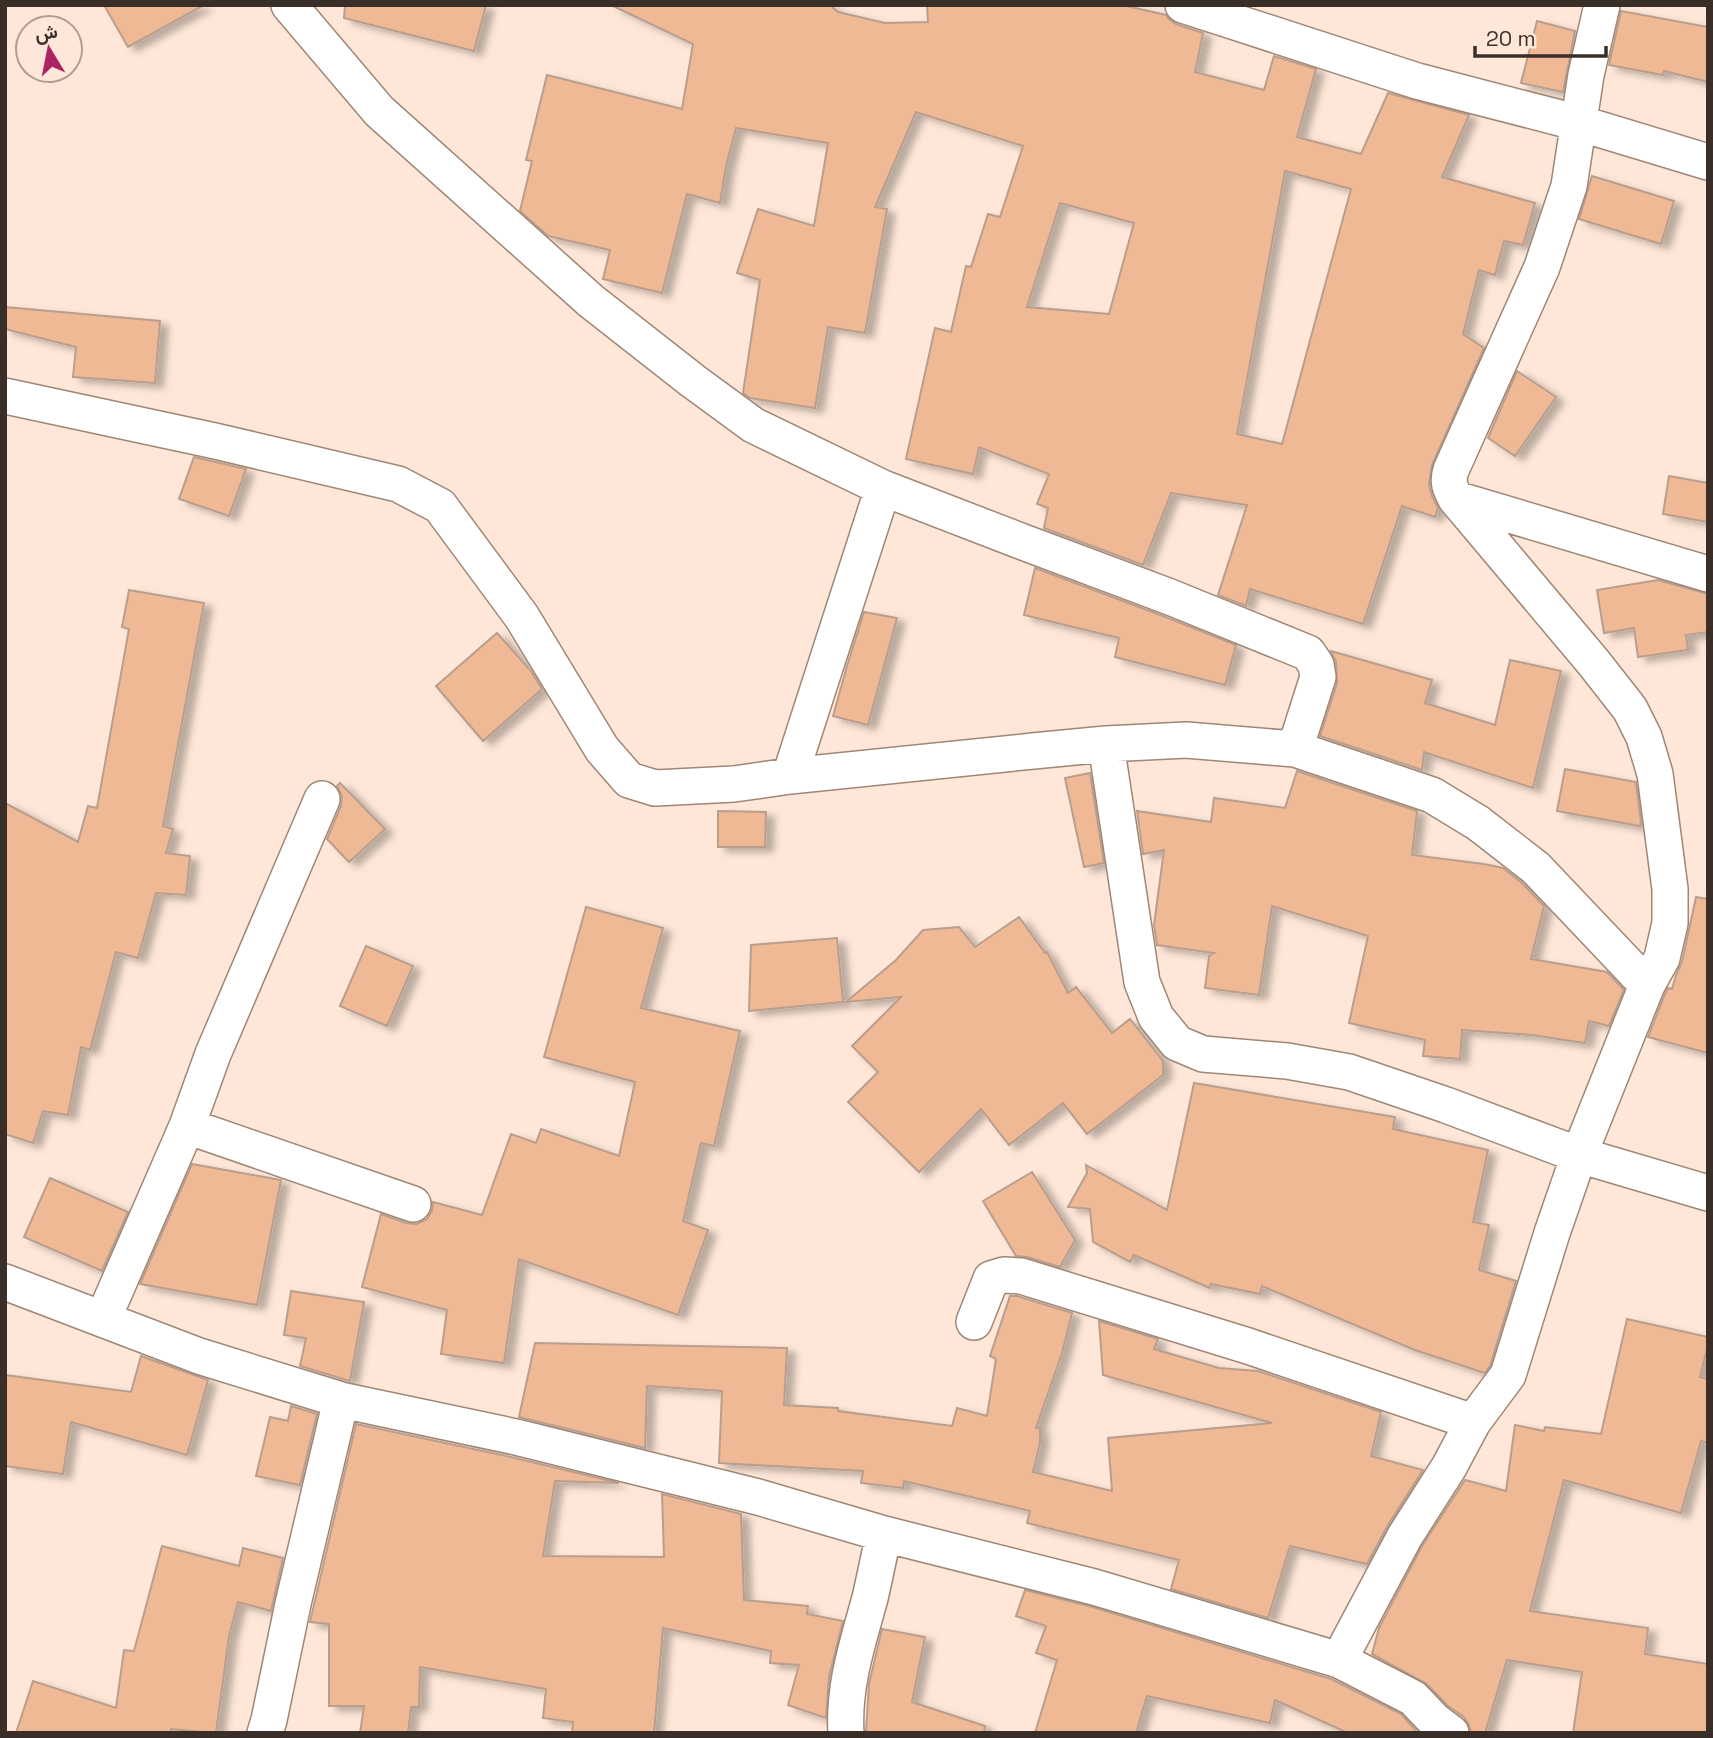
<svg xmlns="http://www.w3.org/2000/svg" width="1713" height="1738" font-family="'Space Grotesk',Vazirmatn,sans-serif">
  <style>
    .building { fill: #f0b995; stroke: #b99e8d; stroke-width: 2; fill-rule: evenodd; filter: url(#shadow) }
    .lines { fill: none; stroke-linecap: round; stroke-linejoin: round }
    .minor-casing { stroke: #a08675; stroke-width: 38 }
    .minor { stroke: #fff; stroke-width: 35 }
  </style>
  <defs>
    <filter id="shadow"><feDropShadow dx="8" dy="4.5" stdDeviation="3.5" flood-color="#0004"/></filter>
  </defs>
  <rect width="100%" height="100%" fill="#fee7d8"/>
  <!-- building -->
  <path class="building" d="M 104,5 L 204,5 L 128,47 Z
    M 345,5 L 486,5 L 474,51 L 344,18 Z
    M 611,5 L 830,5 L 838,12 L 885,23 L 928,22 L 927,5 L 1122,5 L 1166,15 L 1169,19 L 1176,24 L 1203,33 L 1195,72 L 1264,90 L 1274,56 L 1316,69 L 1297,137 L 1361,154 L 1388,93 L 1469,115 L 1442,177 L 1535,203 L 1523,245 L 1504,241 L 1495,275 L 1479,270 L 1463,334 L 1484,348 L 1432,465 L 1429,485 L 1432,496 L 1438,508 L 1435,517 L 1402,506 L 1363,624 L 1250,589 L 1246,606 L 1218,595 L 1247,505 L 1171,493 L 1143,565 L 1044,528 L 1048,508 L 1037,504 L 1049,474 L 979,447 L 973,474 L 906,459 L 935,328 L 951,332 L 966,266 L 971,267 L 988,214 L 1000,217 L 1023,146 L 916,112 L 875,207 L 887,209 L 865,333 L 828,327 L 815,408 L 750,398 L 743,393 L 760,280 L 737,273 L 758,209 L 814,226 L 828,143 L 736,128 L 726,166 L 720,203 L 687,194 L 662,293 L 603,279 L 610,250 L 548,236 L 520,211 L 532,161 L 526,160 L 547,75 L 682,109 L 693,44 ZM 1285,171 L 1351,189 L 1282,444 L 1237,434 ZM 1060,203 L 1134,223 L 1109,314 L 1027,307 Z
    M 1621,11 L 1708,27 L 1708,82 L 1664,71 L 1663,75 L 1609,65 Z
    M 1537,21 L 1575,31 L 1563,92 L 1521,83 Z
    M 1592,176 L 1674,201 L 1661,244 L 1579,219 Z
    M 5,307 L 160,321 L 155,383 L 73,377 L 76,347 L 5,329 Z
    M 1517,371 L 1556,397 L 1515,456 L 1488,438 Z
    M 194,457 L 246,469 L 229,516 L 179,499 Z
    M 1669,476 L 1708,483 L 1708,522 L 1663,514 Z
    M 1035,568 L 1163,616 L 1236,645 L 1225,685 L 1115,657 L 1119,638 L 1024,615 Z
    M 1658,580 L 1708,594 L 1708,632 L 1686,635 L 1688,650 L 1638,657 L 1634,628 L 1604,633 L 1597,590 Z
    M 129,590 L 204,603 L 163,826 L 173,829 L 166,853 L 190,856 L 186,895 L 156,893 L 138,958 L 116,952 L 90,1050 L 81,1047 L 68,1115 L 43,1111 L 33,1143 L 5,1134 L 5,803 L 78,842 L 88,806 L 97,808 L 129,629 L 122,627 Z
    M 864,612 L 897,618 L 868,725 L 833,716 L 847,666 Z
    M 497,633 L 531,671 L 542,689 L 483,741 L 436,686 Z
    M 1331,651 L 1432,680 L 1425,703 L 1495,725 L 1510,660 L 1561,671 L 1533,788 L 1424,752 L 1422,770 L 1320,736 L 1337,683 L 1336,662 Z
    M 1565,769 L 1636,782 L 1641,822 L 1640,826 L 1557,811 Z
    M 1297,771 L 1417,811 L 1412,855 L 1484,864 L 1503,868 L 1522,883 L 1544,906 L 1531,959 L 1607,972 L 1624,990 L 1609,1026 L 1589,1021 L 1585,1043 L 1532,1035 L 1462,1030 L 1460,1059 L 1423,1056 L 1425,1040 L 1349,1023 L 1368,936 L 1272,906 L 1259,995 L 1205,988 L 1209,956 L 1214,953 L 1157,945 L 1154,925 L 1164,850 L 1143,854 L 1137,811 L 1211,822 L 1214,798 L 1285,808 Z
    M 1090,773 L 1104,863 L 1084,867 L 1065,778 Z
    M 340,783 L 385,829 L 349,862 L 327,839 L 341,806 L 342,796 L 337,786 Z
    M 718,811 L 766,812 L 765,847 L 718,847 Z
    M 1696,897 L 1708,899 L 1708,1053 L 1648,1037 L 1665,994 L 1668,988 L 1672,989 L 1676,975 L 1682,962 Z
    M 586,907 L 663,928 L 641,1008 L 740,1031 L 714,1146 L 701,1143 L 683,1221 L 708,1230 L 678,1315 L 519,1259 L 504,1363 L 441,1354 L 447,1310 L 362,1287 L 381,1214 L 406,1223 L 417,1224 L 427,1219 L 432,1211 L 433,1202 L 482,1215 L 511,1134 L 536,1143 L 541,1129 L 619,1156 L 635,1082 L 544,1057 Z
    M 1019,917 L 1045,953 L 1047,952 L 1068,993 L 1076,987 L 1112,1033 L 1130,1019 L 1163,1061 L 1163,1075 L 1087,1134 L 1063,1103 L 1009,1145 L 981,1109 L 919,1172 L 848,1102 L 878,1072 L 852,1046 L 901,997 L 846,1002 L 896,960 L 923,930 L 959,927 L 975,947 Z
    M 837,938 L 843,1002 L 749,1011 L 751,945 Z
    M 366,946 L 413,966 L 387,1026 L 340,1006 Z
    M 1194,1083 L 1395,1117 L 1393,1129 L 1488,1150 L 1473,1222 L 1489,1225 L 1479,1270 L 1516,1281 L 1490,1366 L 1485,1373 L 1415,1350 L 1262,1286 L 1260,1294 L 1211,1284 L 1210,1288 L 1134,1255 L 1130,1262 L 1093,1242 L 1090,1209 L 1068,1207 L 1087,1173 L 1086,1165 L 1167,1210 Z
    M 192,1164 L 281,1180 L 257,1305 L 140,1284 Z
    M 1032,1172 L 1075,1240 L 1060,1267 L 1027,1257 L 1016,1256 L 983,1201 Z
    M 50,1178 L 128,1212 L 102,1271 L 24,1237 Z
    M 291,1291 L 364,1302 L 350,1381 L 300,1366 L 306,1338 L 284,1335 Z
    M 1010,1296 L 1017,1296 L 1072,1313 L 1062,1353 L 1036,1428 L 1040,1428 L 1040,1443 L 1033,1472 L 1112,1491 L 1108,1438 L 1272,1423 L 1103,1375 L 1099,1321 L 1158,1339 L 1154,1349 L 1219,1368 L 1258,1371 L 1381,1412 L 1371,1456 L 1423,1470 L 1388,1525 L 1367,1564 L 1290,1546 L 1268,1618 L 1171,1589 L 1179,1560 L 1027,1523 L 1030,1511 L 904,1481 L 903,1488 L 861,1483 L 863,1471 L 719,1463 L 722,1391 L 647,1386 L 645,1448 L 519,1417 L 535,1343 L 787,1348 L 784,1405 L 838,1408 L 838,1411 L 952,1426 L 957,1408 L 987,1416 L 996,1359 L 990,1356 Z
    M 1627,1319 L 1708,1337 L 1708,1345 L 1700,1377 L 1708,1379 L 1708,1443 L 1701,1441 L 1681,1513 L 1564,1480 L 1530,1611 L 1648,1628 L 1645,1654 L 1708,1664 L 1708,1733 L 1573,1733 L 1582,1672 L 1507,1660 L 1485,1733 L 1471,1733 L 1469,1725 L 1464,1717 L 1448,1706 L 1427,1684 L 1372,1654 L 1379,1628 L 1422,1546 L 1465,1480 L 1506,1491 L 1515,1425 L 1544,1431 L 1545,1427 L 1601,1434 Z
    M 141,1356 L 208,1380 L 187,1455 L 71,1422 L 63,1474 L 5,1466 L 5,1375 L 131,1392 Z
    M 291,1406 L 317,1414 L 300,1485 L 256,1476 L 270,1417 L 288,1421 Z
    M 356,1424 L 511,1457 L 619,1483 L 555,1481 L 543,1556 L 664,1557 L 662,1494 L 741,1514 L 744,1600 L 808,1606 L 807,1614 L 843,1621 L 829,1677 L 826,1718 L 788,1705 L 799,1665 L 770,1663 L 771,1651 L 663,1628 L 654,1733 L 572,1733 L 573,1722 L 543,1718 L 546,1689 L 420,1667 L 419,1707 L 411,1707 L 408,1733 L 360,1733 L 364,1706 L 329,1706 L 329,1624 L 310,1622 Z
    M 162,1546 L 239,1566 L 243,1548 L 283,1558 L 271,1611 L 238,1602 L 229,1636 L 216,1733 L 171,1729 L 170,1733 L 16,1733 L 33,1681 L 116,1708 L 124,1650 L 134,1651 Z
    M 1025,1590 L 1089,1606 L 1331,1679 L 1401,1714 L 1418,1733 L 1348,1733 L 1275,1700 L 1270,1723 L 1147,1696 L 1136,1733 L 1035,1733 L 1057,1660 L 1036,1653 L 1046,1626 L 1016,1616 Z
    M 882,1629 L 925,1637 L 912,1702 L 985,1726 L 984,1733 L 871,1733 L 866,1731 L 869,1684 Z"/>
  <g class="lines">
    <defs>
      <path id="minor" d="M 289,5 L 379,111 L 591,301 L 693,381 L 753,425 L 883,488 L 1023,542 L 1170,597 L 1308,653 L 1316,665 L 1318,677 L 1295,749
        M 1183,5 L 1417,81 L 1579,123 L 1708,162
        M 1602,5 L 1586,75 L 1569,186 L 1542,267 L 1451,470 C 1447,482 1450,488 1456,499 L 1708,574
        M 5,396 L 215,441 L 398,484 L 440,506 L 522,617 L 602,749 L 629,780 L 655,788 L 734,784 L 790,776 L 1033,751 L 1106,744 L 1186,740 L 1295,749 L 1432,795 L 1478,823 L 1536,868 L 1647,985
        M 1106,744 L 1142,982 L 1156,1017 L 1177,1043 L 1203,1054 L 1287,1061 L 1349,1072 L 1446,1105 L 1579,1155 L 1708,1193
        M 790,776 L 883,488
        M 187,1126 L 413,1204
        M 5,1282 L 199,1356 L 341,1400 L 516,1437 L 758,1497 L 884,1534 L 1094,1587 L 1339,1660 L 1413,1698 L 1435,1721 L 1451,1733
        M 103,1319 L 187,1126 L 213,1054 L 322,799
        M 974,1322 L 991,1279 L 1004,1275 L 1021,1276 L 1248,1346 L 1473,1422
        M 1339,1660 L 1405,1536 L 1449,1467 L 1473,1422 L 1508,1375 L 1552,1233 L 1579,1155 L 1647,985 L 1662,958 L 1670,923 L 1670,889 L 1655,774 L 1644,737 L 1630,709 L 1594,663 L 1456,499
        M 265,1733 L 269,1720 L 293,1604 L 341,1400
        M 846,1733 C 843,1686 858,1642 870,1598 C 875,1577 879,1555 884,1534"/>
    </defs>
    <!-- minor casing -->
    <use href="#minor" class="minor-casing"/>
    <!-- minor -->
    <use href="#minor" class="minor"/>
  </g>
  <!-- border -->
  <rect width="1713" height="1738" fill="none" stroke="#3a2f28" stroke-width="14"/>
  <!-- north arrow -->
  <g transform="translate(49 49) rotate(350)"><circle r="33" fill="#fee7d8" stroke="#b09d92" stroke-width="2"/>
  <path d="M0-5L12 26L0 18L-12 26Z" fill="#ad2263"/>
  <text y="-10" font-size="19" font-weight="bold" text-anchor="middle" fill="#3a2f28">ش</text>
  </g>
  <!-- scale -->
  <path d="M1475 46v10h131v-10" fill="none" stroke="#3a2f28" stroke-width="3.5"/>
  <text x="1486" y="46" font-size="21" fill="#3a2f28" stroke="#fee7d8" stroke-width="5" paint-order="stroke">20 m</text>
</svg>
